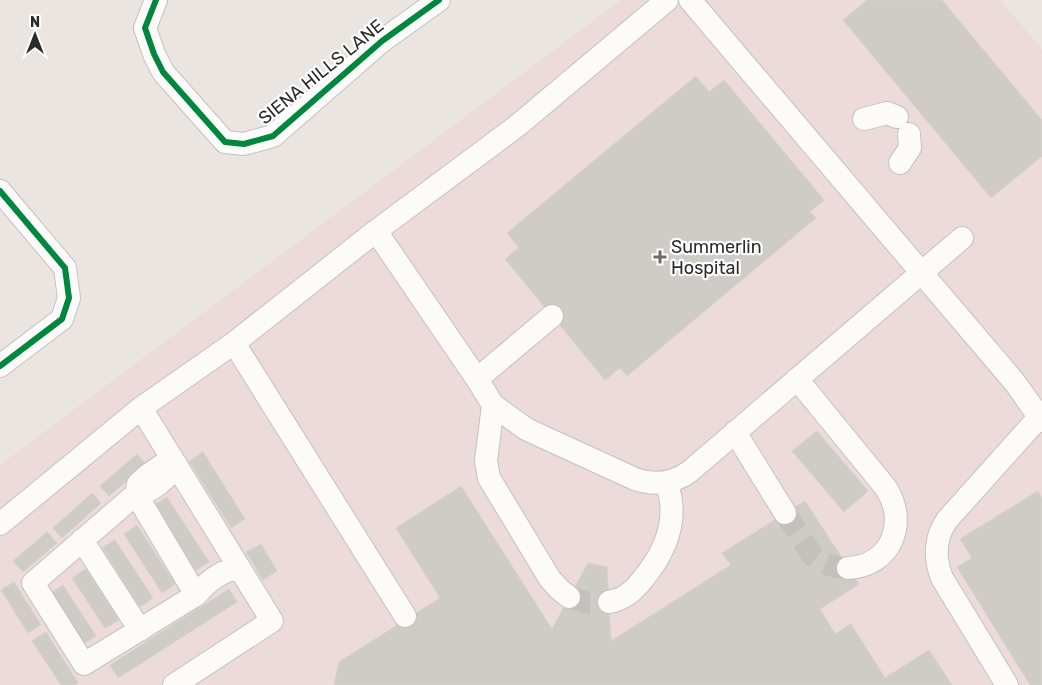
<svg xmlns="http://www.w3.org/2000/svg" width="1042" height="685" font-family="Rubik,sans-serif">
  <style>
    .medical { fill: #ecdbda }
    .building { fill: #cfcbc7; stroke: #d5d1cd }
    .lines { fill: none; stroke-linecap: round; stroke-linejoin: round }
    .minor-tunnel { stroke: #c4c0bc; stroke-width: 22; stroke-dasharray: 22 11; stroke-linecap: butt }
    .minor-casing { stroke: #c3c2c1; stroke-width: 24 }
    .minor { stroke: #fcfbfa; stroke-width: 22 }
    .cycleway-casing { stroke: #fff; stroke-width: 9 }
    .cycleway { stroke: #00873e; stroke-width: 6 }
    .poi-dot { fill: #6e6c6a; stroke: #fff; stroke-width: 2 }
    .labels { text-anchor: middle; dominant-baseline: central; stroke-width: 4.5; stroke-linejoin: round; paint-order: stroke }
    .street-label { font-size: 18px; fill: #2b2b2b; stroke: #fff }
    .poi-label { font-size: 18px; fill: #2b2b2b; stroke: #fff; text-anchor: start }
  </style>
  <rect width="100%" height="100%" fill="#eae5e0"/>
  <!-- medical -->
  <path class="medical" d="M 621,0 L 1000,0 L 1042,49 L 1042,685 L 0,685 L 0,465 Z"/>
  <!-- building -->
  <path class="building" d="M 867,0 L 942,0 L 1042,120 L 1042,156 L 991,198 L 843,20 Z
    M 696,76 L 709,92 L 724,80 L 824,200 L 810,212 L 816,218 L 627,376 L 620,368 L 605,380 L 505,259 L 519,248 L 507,233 Z
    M 817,431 L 868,491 L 844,512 L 792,451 Z
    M 203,452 L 245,519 L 231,528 L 189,461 Z
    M 137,454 L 146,464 L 109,496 L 100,486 Z
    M 461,486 L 552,629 L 588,563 L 607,567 L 611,641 L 731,565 L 722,553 L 805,501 L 859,584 L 820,609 L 835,634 L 851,624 L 885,678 L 929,650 L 952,685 L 334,685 L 339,662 L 440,598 L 396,528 Z
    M 1038,491 L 1042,498 L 1042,685 L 1030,685 L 957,567 L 972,558 L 960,539 Z
    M 92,493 L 101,503 L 62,538 L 53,528 Z
    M 167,497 L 209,562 L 196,570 L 154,505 Z
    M 137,525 L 175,584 L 162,593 L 124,534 Z
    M 47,532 L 57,543 L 23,572 L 13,561 Z
    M 115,540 L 153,598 L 140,607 L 102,548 Z
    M 261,544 L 277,571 L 263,580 L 246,552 Z
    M 86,569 L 119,620 L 105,628 L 72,578 Z
    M 14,582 L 41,625 L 28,633 L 1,590 Z
    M 63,585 L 96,636 L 83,644 L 51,593 Z
    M 229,589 L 237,602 L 118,678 L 110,665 Z
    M 46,632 L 78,683 L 75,685 L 61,685 L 32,641 Z"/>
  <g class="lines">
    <!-- minor-tunnel -->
    <path class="minor-tunnel" d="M 785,513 L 812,555 C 822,564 834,568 848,568
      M 569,597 L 587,603 L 609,602"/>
    <defs>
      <path id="minor" d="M 156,0 L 145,28 L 154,54 L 163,72 L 225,142 L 244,144 L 273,136 L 382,41 L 439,0
        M 690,0 L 1016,384 L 1042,421
        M 864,119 L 887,113 L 897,117
        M 900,163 L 910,148 L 909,134
        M 0,191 L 65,268 L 69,298 L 62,319 L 0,366
        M 376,231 L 477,379 L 493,405 L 526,429 L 635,479 C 654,486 673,483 689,472 L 962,238
        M 234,343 L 405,616
        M 477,379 L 552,316
        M 797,379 L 886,488 C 908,522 892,566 848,568
        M 493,405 L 486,461 L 489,478 L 550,579 L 559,589 L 569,597
        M 141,408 L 272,621 L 174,685
        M 735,432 L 785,513
        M 136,494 C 152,493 168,478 176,464 L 164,464 L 148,475 L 138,484 L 136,494 L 33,583 L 84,664 L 196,595 C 208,581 222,570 239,568
        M 136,494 L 196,595
        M 0,524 L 141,408 L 234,343 L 376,231 L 517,126 L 667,0
        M 82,540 L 140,630
        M 609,602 C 623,600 634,591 643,579 C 666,551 680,518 666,482
        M 1007,685 L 942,578 C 934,558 935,537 947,520 L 1042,414"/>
    </defs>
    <!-- minor casing -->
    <use href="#minor" class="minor-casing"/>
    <!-- minor -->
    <use href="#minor" class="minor"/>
    <defs>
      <path id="cycleway" d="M 156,0 L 145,28 L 154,54 L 163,72 L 225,142 L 244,144 L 273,136 L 382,41 L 439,0
        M 0,191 L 65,268 L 69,298 L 62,319 L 0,366"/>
    </defs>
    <!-- cycleway casing -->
    <use href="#cycleway" class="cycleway-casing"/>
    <!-- cycleway -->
    <use href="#cycleway" class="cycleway"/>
  </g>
  <!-- markers -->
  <path class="poi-dot" d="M657.5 249.5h5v5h5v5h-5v5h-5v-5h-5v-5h5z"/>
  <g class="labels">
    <!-- street labels -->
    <g class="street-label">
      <text transform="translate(321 72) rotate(-39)">SIENA HILLS LANE</text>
    </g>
    <!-- poi labels -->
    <g class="poi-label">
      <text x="671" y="247">Summerlin<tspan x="671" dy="21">Hospital</tspan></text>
    </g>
  </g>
  <!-- north arrow -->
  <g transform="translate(35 35)" stroke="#ffffff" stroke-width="4" paint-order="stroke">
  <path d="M0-4L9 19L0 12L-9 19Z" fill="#2b2b2b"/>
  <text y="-8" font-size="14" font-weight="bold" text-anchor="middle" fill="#2b2b2b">N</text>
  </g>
</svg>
